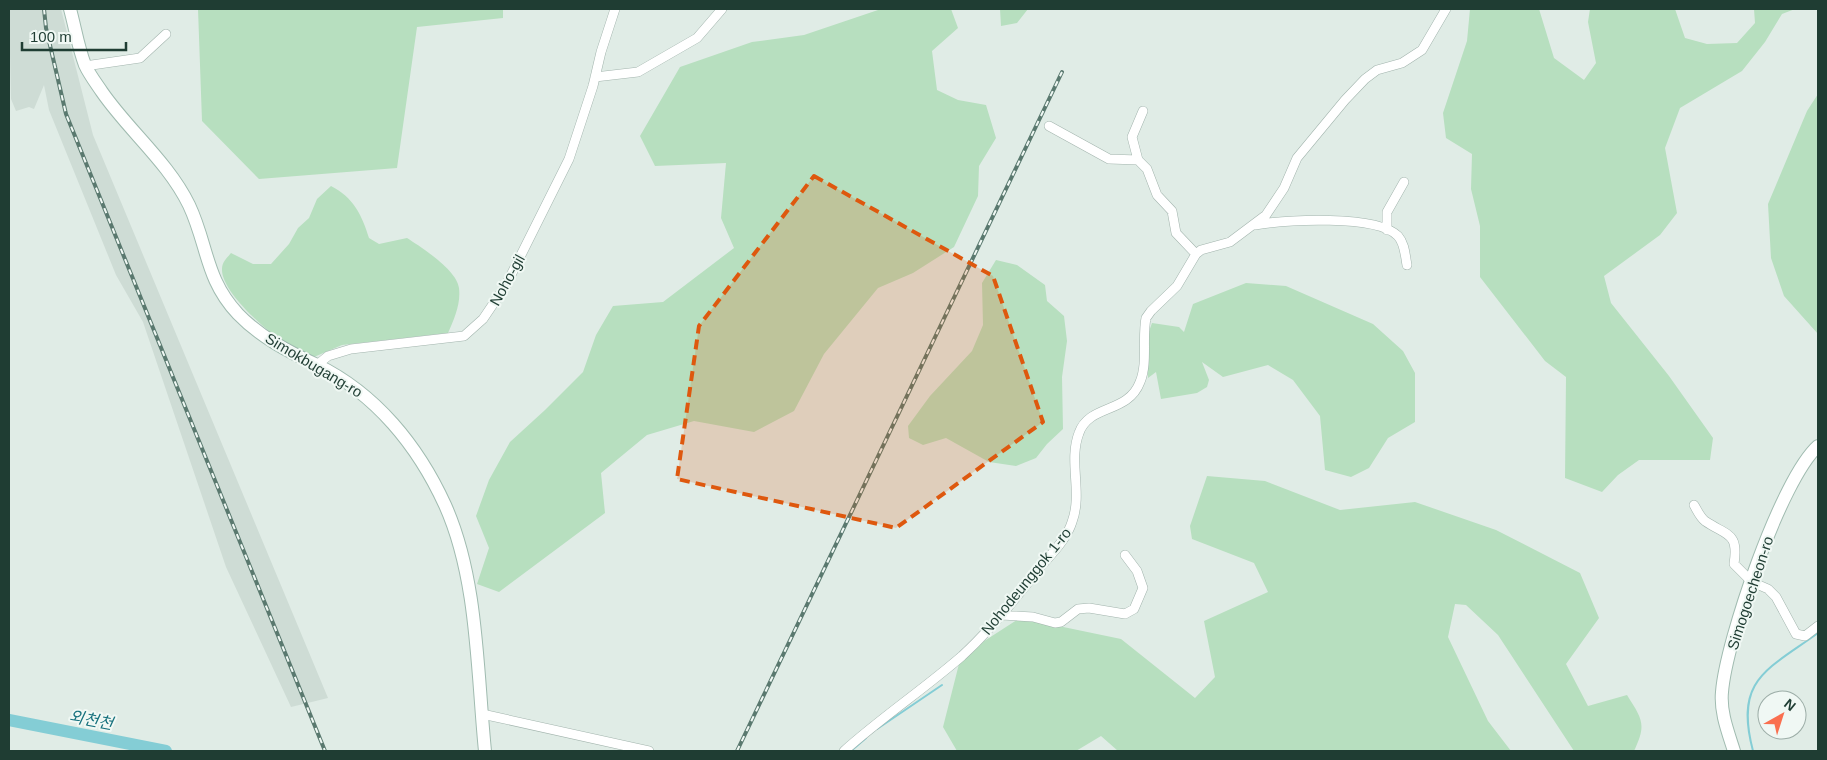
<svg xmlns="http://www.w3.org/2000/svg" width="1827" height="760" font-family="Helvetica,'Noto Sans KR',sans-serif">
  <style>
    .built { fill: #cedcd5 }
    .green { fill: #b7dfbf }
    .lines { fill: none; stroke-linecap: round; stroke-linejoin: round }
    .stream { stroke: #84cdd5; stroke-width: 2 }
    .river { stroke: #84cdd5; stroke-width: 12 }
    .street-casing { stroke: #a2b4ad; stroke-width: 10 }
    .secondary-casing { stroke: #a0bbb0; stroke-width: 14 }
    .street { stroke: #fff; stroke-width: 9 }
    .secondary { stroke: #fff; stroke-width: 12 }
    .rail-casing { stroke: #5a796f; stroke-width: 4 }
    .rail { stroke: #f0f8f4; stroke-width: 2; stroke-dasharray: 5.5; stroke-linecap: butt }
    .marked { fill: #de580e; fill-opacity: 0.2; stroke: #de580e; stroke-width: 4; stroke-dasharray: 10 6; stroke-linejoin: round }
    .labels { text-anchor: middle; dominant-baseline: central; stroke-width: 4; stroke-linejoin: round; paint-order: stroke }
    .street-label { font-size: 15px; fill: #1f3d33; stroke: #f0f8f4 }
    .water-label { font-size: 16px; font-style: italic; fill: #16717d; stroke: #f0f8f4 }
  </style>
  <rect width="100%" height="100%" fill="#e0ece6"/>
  <!-- built -->
  <path class="built" d="M 9,9 L 61,9 L 93,135 L 328,698 L 291,707 L 226,567 L 143,322 L 116,275 L 49,110 L 44,85 L 34,109 L 29,107 L 16,111 L 11,99 Z"/>
  <!-- green -->
  <path class="green" d="M 198,9 L 503,9 L 503,18 L 417,27 L 397,168 L 259,179 L 202,121 Z
    M 881,9 L 951,9 L 958,28 L 932,51 L 937,90 L 958,100 L 986,105 L 996,138 L 979,166 L 978,196 L 954,247 L 913,273 L 878,288 L 824,354 L 794,411 L 754,432 L 694,421 L 647,435 L 601,473 L 605,513 L 499,592 L 477,584 L 489,548 L 476,516 L 489,480 L 510,442 L 545,410 L 583,372 L 596,335 L 613,306 L 663,302 L 734,248 L 721,218 L 726,163 L 655,166 L 640,136 L 680,67 L 752,42 L 804,35 Z
    M 1000,9 L 1028,9 L 1017,23 L 1001,26 Z
    M 1470,9 L 1539,9 L 1554,58 L 1584,80 L 1596,63 L 1588,22 L 1590,9 L 1675,9 L 1685,38 L 1707,44 L 1737,43 L 1755,23 L 1754,9 L 1795,9 L 1782,14 L 1765,42 L 1742,71 L 1680,108 L 1665,148 L 1677,213 L 1660,235 L 1604,276 L 1611,303 L 1669,376 L 1713,438 L 1710,460 L 1639,460 L 1618,475 L 1602,492 L 1565,478 L 1566,377 L 1545,361 L 1480,277 L 1480,226 L 1471,189 L 1472,154 L 1446,138 L 1443,113 L 1467,41 Z
    M 1818,94 L 1818,334 L 1784,296 L 1771,258 L 1768,204 L 1807,111 Z
    M 331,186 C 353,197 362,215 369,238 L 379,244 L 407,238 C 421,247 457,270 459,288 C 461,304 454,319 448,333 L 342,345 L 314,357 C 307,354 299,352 292,348 C 273,337 221,293 222,269 C 222,262 227,258 231,253 L 253,264 L 271,264 L 289,244 L 298,228 L 309,218 L 317,199 Z
    M 996,260 L 1017,265 L 1045,285 L 1047,301 L 1064,316 L 1067,341 L 1062,377 L 1063,429 L 1047,444 L 1036,458 L 1016,466 L 989,462 L 946,438 L 923,445 L 909,438 L 908,426 L 930,396 L 972,351 L 983,325 L 982,283 Z
    M 1246,283 L 1286,286 L 1373,324 L 1403,351 L 1415,373 L 1415,422 L 1388,438 L 1369,468 L 1351,477 L 1325,470 L 1320,416 L 1293,380 L 1268,365 L 1223,377 L 1202,362 L 1209,380 L 1207,387 L 1197,393 L 1161,399 L 1156,372 L 1148,378 L 1147,337 L 1152,323 L 1179,327 L 1184,332 L 1193,304 Z
    M 1207,476 L 1265,481 L 1340,510 L 1415,502 L 1496,530 L 1580,573 L 1599,618 L 1566,664 L 1588,706 L 1627,695 C 1642,719 1647,724 1634,751 L 1574,751 L 1498,635 L 1466,605 L 1455,604 L 1448,637 L 1488,721 L 1511,751 L 1118,751 L 1101,736 L 1076,751 L 957,751 L 943,727 L 961,656 L 1020,618 L 1121,639 L 1195,698 L 1215,677 L 1204,621 L 1268,592 L 1254,563 L 1192,539 L 1190,526 Z"/>
  <g class="lines">
    <!-- stream -->
    <path class="stream" d="M 877,729 L 942,685
      M 851,751 L 866,738
      M 1753,751 C 1734,679 1767,670 1818,633"/>
    <!-- river -->
    <path class="river" d="M 9,720 L 166,751"/>
    <defs>
      <path id="street" d="M 85,66 L 140,58 L 166,34
        M 595,77 L 638,72 L 697,38 L 722,9
        M 1143,111 L 1132,137 L 1138,160 L 1147,169 L 1157,195 L 1172,211 L 1176,233 L 1196,254
        M 1049,126 L 1109,159 L 1138,160
        M 1255,225 C 1285,220 1376,214 1398,236 C 1405,244 1405,255 1407,265
        M 1387,230 L 1387,212 L 1404,182
        M 317,365 L 328,356 L 351,349 L 464,336 L 483,319 L 506,285 L 569,159 L 593,86 L 601,52 L 615,9
        M 1694,505 C 1697,510 1700,517 1705,521 C 1727,536 1739,532 1734,564 L 1752,582 L 1768,589 L 1776,597 L 1796,634 L 1805,636 L 1818,626
        M 1002,615 L 1033,617 L 1055,623 L 1061,622 L 1078,609 L 1089,608 L 1125,614 L 1134,609 L 1143,588 L 1137,571 L 1125,555
        M 482,714 L 649,751
        M 844,751 C 882,717 924,689 962,656 C 990,630 1014,601 1037,571 C 1049,556 1066,541 1072,522 C 1083,493 1068,461 1079,433 C 1089,404 1128,414 1140,382 C 1148,363 1142,338 1146,318 L 1151,311 L 1177,286 L 1196,254 L 1201,250 L 1230,242 L 1266,215 L 1284,188 L 1297,158 L 1345,100 L 1365,79 L 1377,70 L 1402,63 L 1422,50 L 1446,9"/>
      <path id="secondary" d="M 70,9 C 75,27 78,47 85,65 C 89,74 96,83 102,92 C 129,131 168,162 189,205 C 208,245 205,279 238,314 C 260,337 289,352 317,365 C 376,394 418,446 445,505 C 478,578 477,672 485,751
        M 1734,751 C 1728,732 1720,712 1722,692 C 1726,641 1781,479 1818,446"/>
    </defs>
    <!-- street casing -->
    <use href="#street" class="street-casing"/>
    <!-- secondary casing -->
    <use href="#secondary" class="secondary-casing"/>
    <!-- street -->
    <use href="#street" class="street"/>
    <!-- secondary -->
    <use href="#secondary" class="secondary"/>
    <defs>
      <path id="rail" d="M 44,9 L 46,28 L 66,114 L 325,751
        M 737,751 L 1062,72"/>
    </defs>
    <!-- rail casing -->
    <use href="#rail" class="rail-casing"/>
    <!-- rail -->
    <use href="#rail" class="rail"/>
  </g>
  <!-- marked area -->
  <path class="marked" d="M 814,176 L 993,276 L 1043,422 L 896,528 L 677,479 L 699,326 Z"/>
  <g class="labels">
    <!-- street labels -->
    <g class="street-label">
      <text transform="translate(507 280) rotate(-61)">Noho-gil</text>
      <text transform="translate(314 365) rotate(31)">Simokbugang-ro</text>
      <text transform="translate(1026 581) rotate(-51)">Nohodeunggok 1-ro</text>
      <text transform="translate(1750 593) rotate(-72)">Simogoecheon-ro</text>
    </g>
    <!-- water labels -->
    <g class="water-label">
      <text transform="translate(91 720) rotate(11)">외천천</text>
    </g>
  </g>
  <!-- border -->
  <rect width="1827" height="760" fill="none" stroke="#1f3d33" stroke-width="20"/>
  <!-- north arrow -->
  <g transform="translate(1782 715) rotate(39)"><circle r="24" fill="#f0f8f4" stroke="#9cada7"/>
  <path d="M0-4L9 19L0 12L-9 19Z" fill="#fa6f4f"/>
  <text y="-8" font-size="14" font-weight="bold" text-anchor="middle" fill="#1f3d33">N</text>
  </g>
  <!-- scale -->
  <path d="M22 42v8h104v-8" fill="none" stroke="#1f3d33" stroke-width="2.5"/>
  <text x="30" y="42" font-size="15" fill="#1f3d33" stroke="#f0f8f4" stroke-width="4" paint-order="stroke">100 m</text>
</svg>
